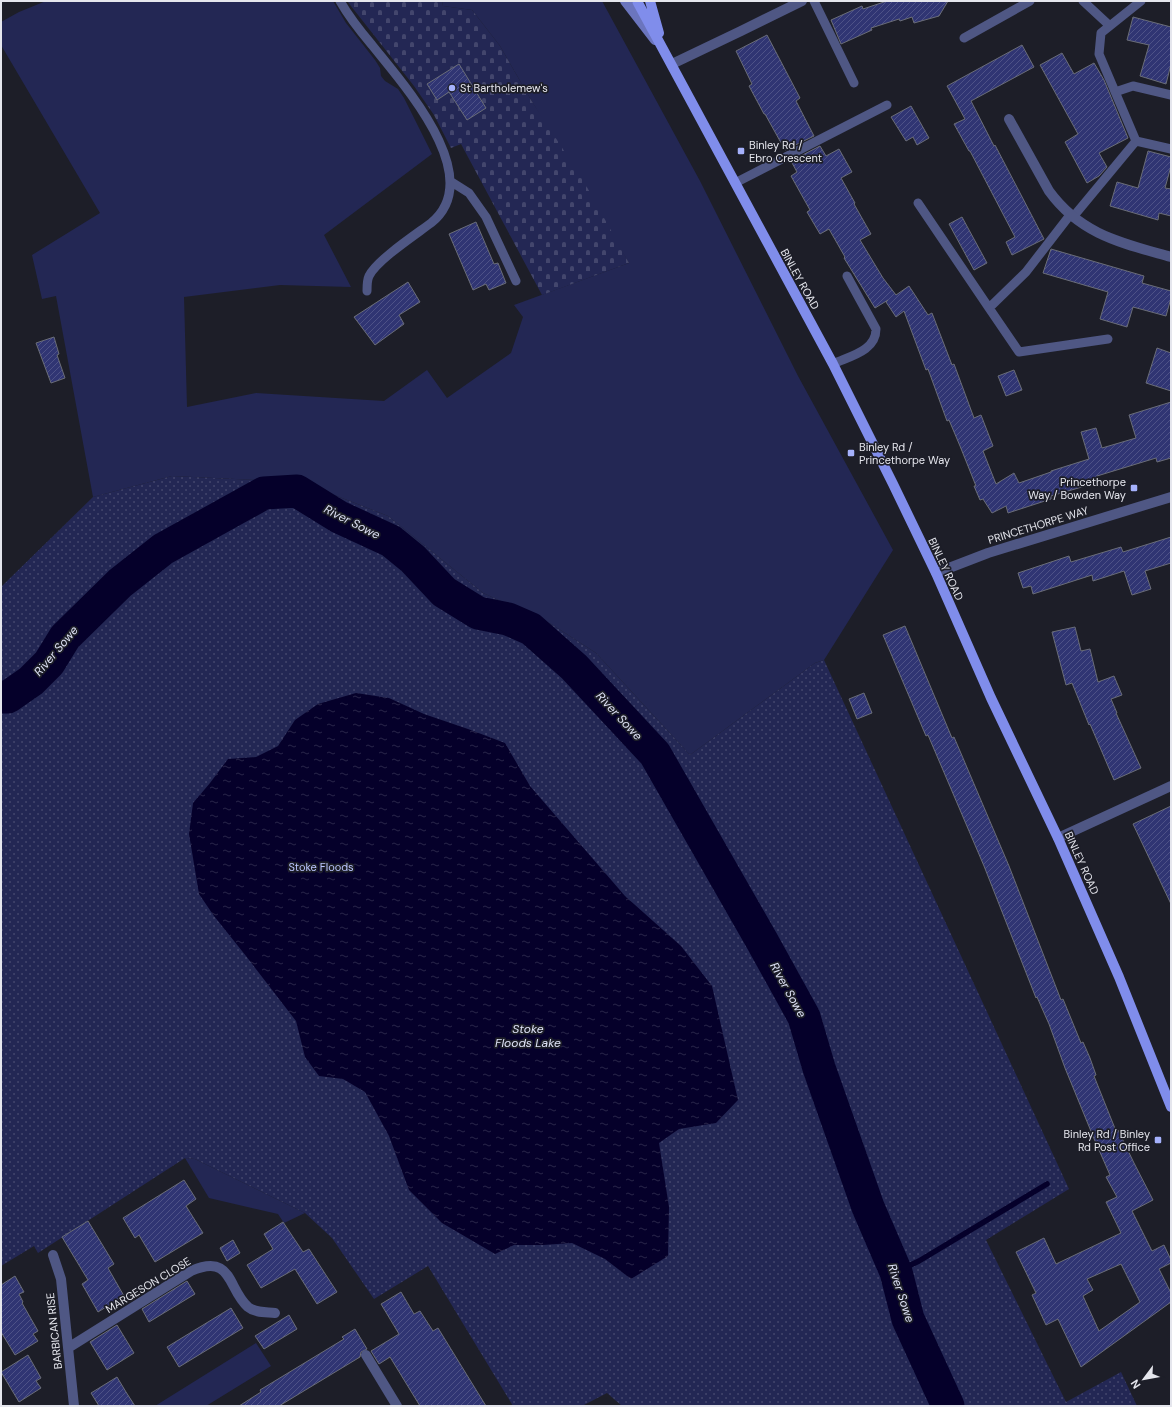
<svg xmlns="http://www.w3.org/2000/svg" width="1172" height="1407" font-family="'DM Sans',sans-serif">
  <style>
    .grass { fill: #232754 }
    .cemetery { fill: url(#cemetery-stones) }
    .park { fill: url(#park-dots) }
    .water { fill: url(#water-ripples) }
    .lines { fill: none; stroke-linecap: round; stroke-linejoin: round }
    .stream { stroke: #05002a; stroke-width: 5.5 }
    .river { stroke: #05002a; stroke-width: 33 }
    .building { fill: url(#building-hatch); stroke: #6a6d78; fill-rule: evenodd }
    .service { stroke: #4f5784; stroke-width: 9 }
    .minor { stroke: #4f5784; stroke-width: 10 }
    .tertiary { stroke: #4f5784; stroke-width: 10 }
    .secondary { stroke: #6b75be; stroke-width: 10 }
    .primary { stroke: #808deb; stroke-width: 10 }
    .poi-dot { fill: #a5b1fc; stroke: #1d1e28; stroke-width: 1.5 }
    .labels { text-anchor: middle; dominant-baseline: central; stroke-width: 3.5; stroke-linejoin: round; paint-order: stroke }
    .poi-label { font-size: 11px; fill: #e5e6ed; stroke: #1d1e28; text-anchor: start }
    .street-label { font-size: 11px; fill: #e5e6ed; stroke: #1d1e28 }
    .park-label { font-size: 11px; fill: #bac5fe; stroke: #1d1e28 }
    .water-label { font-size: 12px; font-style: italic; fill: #dfe3f7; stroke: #1d1e28 }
  </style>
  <defs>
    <pattern id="cemetery-stones" width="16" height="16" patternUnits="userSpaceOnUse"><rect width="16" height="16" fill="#232754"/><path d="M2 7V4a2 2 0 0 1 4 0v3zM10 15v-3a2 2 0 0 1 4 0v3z" fill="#43466d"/></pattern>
    <pattern id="park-dots" width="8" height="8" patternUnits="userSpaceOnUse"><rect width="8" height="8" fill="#232754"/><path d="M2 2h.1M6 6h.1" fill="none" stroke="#43466d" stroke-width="1.8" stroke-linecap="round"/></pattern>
    <pattern id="water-ripples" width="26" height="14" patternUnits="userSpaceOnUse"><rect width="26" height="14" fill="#05002a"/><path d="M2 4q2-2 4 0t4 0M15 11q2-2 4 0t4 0" fill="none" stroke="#292549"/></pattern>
    <pattern id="building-hatch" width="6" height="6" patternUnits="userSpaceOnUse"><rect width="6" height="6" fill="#303573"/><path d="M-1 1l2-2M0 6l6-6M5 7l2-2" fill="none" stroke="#4e5287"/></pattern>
  </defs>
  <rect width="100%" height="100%" fill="#1d1e28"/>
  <!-- grass -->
  <path class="grass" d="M 46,1 L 333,1 L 346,23 L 375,60 L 380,68 L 381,76 L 385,81 L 398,89 L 404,98 L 432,154 L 324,235 L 351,287 L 280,285 L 184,297 L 187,407 L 256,393 L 384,401 L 427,370 L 447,398 L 511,353 L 523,317 L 514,305 L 629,263 L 531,100 L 500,46 L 472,10 L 443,6 L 442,1 L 602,1 L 700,181 L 798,376 L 893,550 L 824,660 L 815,663 L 690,755 L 596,653 L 551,624 L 483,593 L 388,516 L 301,482 L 172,476 L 93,497 L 56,296 L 42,299 L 32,255 L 100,213 L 1,45 L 1,22 L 19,12 Z
    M 185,1158 L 195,1159 L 305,1213 L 284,1223 L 278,1214 L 209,1198 Z
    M 256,1343 L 271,1366 L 206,1406 L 155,1406 Z"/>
  <!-- cemetery -->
  <path class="cemetery" d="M 347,1 L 442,1 L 443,6 L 472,10 L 500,46 L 531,100 L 583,180 L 629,263 L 542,295 L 461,144 L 451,148 L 434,115 L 414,86 Z"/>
  <!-- park -->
  <path class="park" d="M 172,476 L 301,482 L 388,516 L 483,593 L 551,624 L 596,653 L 690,755 L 815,663 L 824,660 L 1069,1189 L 986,1240 L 1066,1402 L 1121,1372 L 1137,1406 L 622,1406 L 607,1393 L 582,1406 L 513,1406 L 428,1266 L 374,1299 L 332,1238 L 305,1213 L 195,1159 L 185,1158 L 38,1253 L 34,1246 L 1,1266 L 1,587 L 93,497 Z"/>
  <!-- water -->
  <path class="water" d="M 356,693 L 389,698 L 424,714 L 468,729 L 505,743 L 530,786 L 625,896 L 681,946 L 712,986 L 738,1100 L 716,1123 L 679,1129 L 659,1143 L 669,1207 L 668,1256 L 631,1279 L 605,1259 L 572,1243 L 543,1245 L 514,1245 L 495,1254 L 442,1223 L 409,1190 L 389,1136 L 365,1092 L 343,1079 L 319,1076 L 305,1057 L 296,1021 L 246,956 L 214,916 L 199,894 L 189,834 L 193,803 L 210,783 L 228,759 L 256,757 L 278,746 L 295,720 L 318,704 Z"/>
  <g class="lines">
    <!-- stream -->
    <path class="stream" d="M 896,1272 L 919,1261 L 1047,1184"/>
    <!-- river -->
    <path class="river" d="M 1,697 L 8,697 L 31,681 L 49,663 L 65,637 L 120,583 L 163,549 L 264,493 L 297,491 L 339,517 L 391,541 L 413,559 L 444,592 L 478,613 L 508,619 L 531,629 L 574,667 L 655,754 L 762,941 L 804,1017 L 819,1068 L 868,1207 L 896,1272 L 908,1319 L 948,1406"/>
  </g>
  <!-- building -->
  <path class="building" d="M 887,1 L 948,1 L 939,16 L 914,23 L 912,17 L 900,21 L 899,19 L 871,28 L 872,30 L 841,44 L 831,20 L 862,6 L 863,9 Z
    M 1133,17 L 1171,27 L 1171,64 L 1166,84 L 1140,76 L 1149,45 L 1127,40 Z
    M 767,35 L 800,98 L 796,101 L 814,136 L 785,150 L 765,114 L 764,114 L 749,86 L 752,84 L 736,51 Z
    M 1022,45 L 1034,67 L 971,101 L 994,146 L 995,145 L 1044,239 L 1012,255 L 1006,242 L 1015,237 L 970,151 L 969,151 L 954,124 L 965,119 L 947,86 Z
    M 1062,53 L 1074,74 L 1094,63 L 1104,80 L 1128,138 L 1099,153 L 1107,167 L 1099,176 L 1087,183 L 1065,142 L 1078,134 L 1040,65 Z
    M 459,64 L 486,108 L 467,120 L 449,92 L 437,100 L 427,84 Z
    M 911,106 L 929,138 L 917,145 L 913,137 L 906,141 L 891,117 Z
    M 820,146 L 826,156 L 839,149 L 852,172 L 841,178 L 855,203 L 854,204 L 871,234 L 860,240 L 883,278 L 896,295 L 909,286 L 928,315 L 932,313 L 952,365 L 954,364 L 974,418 L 981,415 L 993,446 L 983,451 L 996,484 L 1014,473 L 1019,483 L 1051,472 L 1051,471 L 1089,459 L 1081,432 L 1096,428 L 1102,448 L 1136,438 L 1129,415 L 1171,402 L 1171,458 L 1157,462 L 1156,458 L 1097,476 L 1099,482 L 1051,496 L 1051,499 L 1008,513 L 1006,506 L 992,513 L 983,499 L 980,500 L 974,486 L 976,486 L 960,446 L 949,420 L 947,421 L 928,369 L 926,370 L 904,311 L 896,317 L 886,302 L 888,300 L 875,308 L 844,258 L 845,257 L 829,229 L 820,234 L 807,212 L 810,210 L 791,176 L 797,172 L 791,161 Z
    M 1148,151 L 1171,157 L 1171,166 L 1165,188 L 1171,189 L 1171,216 L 1159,213 L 1158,220 L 1110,206 L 1117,182 L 1138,188 Z
    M 962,217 L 987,263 L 974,270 L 949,224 Z
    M 476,222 L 494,264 L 498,263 L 506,283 L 489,290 L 486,284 L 473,290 L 449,234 Z
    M 1051,249 L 1144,276 L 1142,283 L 1171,291 L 1171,298 L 1166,316 L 1133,307 L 1127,327 L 1100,319 L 1108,292 L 1043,273 Z
    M 408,282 L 420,302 L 399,315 L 404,324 L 375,345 L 354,317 Z
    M 54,337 L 59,354 L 57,355 L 65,378 L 51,383 L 36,343 Z
    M 1157,348 L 1171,353 L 1171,391 L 1146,383 Z
    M 1014,370 L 1022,390 L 1006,396 L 998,376 Z
    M 1171,537 L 1171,563 L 1145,571 L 1151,589 L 1132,595 L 1124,571 L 1093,581 L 1092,575 L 1033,594 L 1031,586 L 1023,588 L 1018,573 L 1069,556 L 1071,562 L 1121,547 L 1123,552 Z
    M 905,626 L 952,738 L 954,737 L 1009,866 L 1061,1000 L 1063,999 L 1081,1043 L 1083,1042 L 1090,1058 L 1096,1075 L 1094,1076 L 1116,1131 L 1118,1130 L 1134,1163 L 1153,1200 L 1132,1211 L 1152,1251 L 1164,1245 L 1171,1260 L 1171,1263 L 1159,1269 L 1171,1293 L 1171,1302 L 1081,1367 L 1058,1319 L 1046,1325 L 1032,1295 L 1036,1293 L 1016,1252 L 1044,1238 L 1056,1264 L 1121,1233 L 1106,1202 L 1117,1197 L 1106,1177 L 1110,1175 L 1095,1141 L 1065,1068 L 1049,1024 L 1037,997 L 1036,998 L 984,866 L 928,735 L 926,736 L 883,635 ZM 1121,1264 L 1140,1302 L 1099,1331 L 1083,1296 L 1093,1290 L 1087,1279 Z
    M 1075,627 L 1081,651 L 1090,649 L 1098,682 L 1114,676 L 1122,695 L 1111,699 L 1117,713 L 1116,713 L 1141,768 L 1114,780 L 1090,724 L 1089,725 L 1072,683 L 1066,685 L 1052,632 Z
    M 864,693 L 872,713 L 857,719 L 849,699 Z
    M 1171,806 L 1171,904 L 1133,824 Z
    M 184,1180 L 196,1199 L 186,1206 L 203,1233 L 155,1262 L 139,1235 L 135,1238 L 123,1218 Z
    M 88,1221 L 114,1264 L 108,1268 L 124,1296 L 98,1312 L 82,1284 L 88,1280 L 62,1237 Z
    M 283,1222 L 303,1252 L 309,1249 L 337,1292 L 317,1304 L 295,1269 L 261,1288 L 247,1265 L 273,1249 L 264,1234 Z
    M 233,1240 L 240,1253 L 227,1261 L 220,1248 Z
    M 15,1276 L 24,1292 L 19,1294 L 23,1302 L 22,1303 L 38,1331 L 33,1334 L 38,1341 L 15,1355 L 1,1332 L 1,1285 Z
    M 187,1281 L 195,1294 L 149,1322 L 142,1309 Z
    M 401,1292 L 414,1314 L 420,1311 L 433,1331 L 438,1328 L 486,1406 L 420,1406 L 390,1357 L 379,1364 L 371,1351 L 399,1334 L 381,1304 Z
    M 231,1308 L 243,1328 L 179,1367 L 167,1347 Z
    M 289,1315 L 297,1329 L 264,1349 L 255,1336 Z
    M 117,1325 L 134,1353 L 107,1370 L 90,1342 Z
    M 355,1329 L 367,1349 L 361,1352 L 360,1357 L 279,1406 L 239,1406 L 261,1392 L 260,1390 L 344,1339 L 342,1337 Z
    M 28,1355 L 41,1378 L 36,1381 L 41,1388 L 19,1402 L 1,1372 Z
    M 117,1377 L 126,1392 L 135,1406 L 99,1406 L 91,1393 Z"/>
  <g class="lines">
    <!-- service -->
    <path class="service" d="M 340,1 C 349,17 361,32 372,45 C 402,83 488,177 431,223 C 415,235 377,260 369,276 C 367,280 367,286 367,291
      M 814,1 L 854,83
      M 1083,1 L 1110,26
      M 964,38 L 1030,1
      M 1115,92 L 1133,86 L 1171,95
      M 1136,141 L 1099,54 L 1101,33 L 1141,1
      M 450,181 L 469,193 L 486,217 L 516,281
      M 735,183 L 887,105
      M 918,203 L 989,308 L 1026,272 L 1070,215
      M 1073,217 L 1136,141 L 1171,149
      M 989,308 L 1019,352 L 1108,339
      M 833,364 C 850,356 876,351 876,329 L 847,276"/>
    <!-- minor -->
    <path class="minor" d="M 672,64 L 741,31 L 802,1
      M 1009,119 L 1049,191 C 1081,235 1122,243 1171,257
      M 1058,838 L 1171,786
      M 53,1255 L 61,1279 L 74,1406
      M 68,1348 L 191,1271 C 233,1253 227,1288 248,1307 C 255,1313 266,1312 275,1313
      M 366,1355 L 397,1406"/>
    <!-- tertiary -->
    <path class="tertiary" d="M 936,573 L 988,553 L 1171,497"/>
    <!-- secondary -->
    <path class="secondary" d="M 625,1 L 655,40"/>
    <!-- primary -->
    <path class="primary" d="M 637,1 L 833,364 L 893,484 L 936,573 L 991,698 L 1058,838 L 1119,977 L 1171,1107
      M 650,1 L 659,33"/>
  </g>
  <!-- markers -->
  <g class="poi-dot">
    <circle cx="452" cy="88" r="4"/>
    <rect x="737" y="147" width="8" height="8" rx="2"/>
    <rect x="847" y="449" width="8" height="8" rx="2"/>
    <rect x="1130" y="484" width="8" height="8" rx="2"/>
    <rect x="1154" y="1136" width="8" height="8" rx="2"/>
  </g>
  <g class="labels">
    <!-- poi labels -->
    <g class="poi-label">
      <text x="460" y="88">St Bartholemew's</text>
      <text x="749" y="145">Binley Rd /<tspan x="749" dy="13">Ebro Crescent</tspan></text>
      <text x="859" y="447">Binley Rd /<tspan x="859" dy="13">Princethorpe Way</tspan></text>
      <text x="1126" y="482" text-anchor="end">Princethorpe<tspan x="1126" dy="13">Way / Bowden Way</tspan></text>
      <text x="1150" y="1134" text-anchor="end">Binley Rd / Binley<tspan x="1150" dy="13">Rd Post Office</tspan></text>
    </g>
    <!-- street labels -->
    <g class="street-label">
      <text transform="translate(800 279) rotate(61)">BINLEY ROAD</text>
      <text transform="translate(1038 525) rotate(-17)">PRINCETHORPE WAY</text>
      <text transform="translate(946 569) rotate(65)">BINLEY ROAD</text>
      <text transform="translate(1082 863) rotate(66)">BINLEY ROAD</text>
      <text transform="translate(148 1285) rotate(-31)">MARGESON CLOSE</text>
      <text transform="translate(54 1331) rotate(-96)">BARBICAN RISE</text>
    </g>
    <!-- park labels -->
    <g class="park-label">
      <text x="321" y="867">Stoke Floods</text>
    </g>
    <!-- water labels -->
    <g class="water-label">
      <text transform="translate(352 522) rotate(27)">River Sowe</text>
      <text transform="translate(56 651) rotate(-50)">River Sowe</text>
      <text transform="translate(619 716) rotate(47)">River Sowe</text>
      <text transform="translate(788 990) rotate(61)">River Sowe</text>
      <text x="528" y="1029">Stoke<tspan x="528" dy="14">Floods Lake</tspan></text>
      <text transform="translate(901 1293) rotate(72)">River Sowe</text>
    </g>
  </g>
  <!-- border -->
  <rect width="1172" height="1407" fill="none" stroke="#e5e6ed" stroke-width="4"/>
  <!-- north arrow -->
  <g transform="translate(1144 1379) rotate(238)" stroke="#1d1e28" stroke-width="3" paint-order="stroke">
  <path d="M0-3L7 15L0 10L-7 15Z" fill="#e5e6ed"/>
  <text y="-6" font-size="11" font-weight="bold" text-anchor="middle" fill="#e5e6ed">N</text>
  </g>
</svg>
